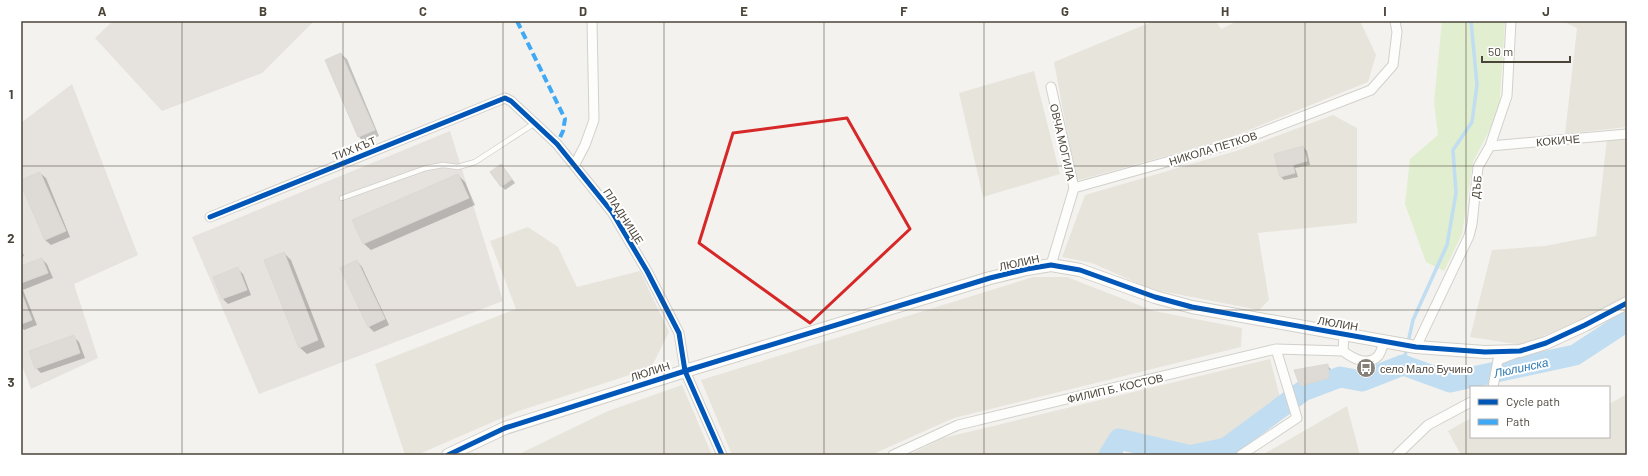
<svg xmlns="http://www.w3.org/2000/svg" width="1648" height="476" font-family="Barlow,sans-serif">
  <style>
    .residential { fill: #e7e4dc }
    .industrial { fill: #e6e2de }
    .green { fill: #e1eecf }
    .shadow { fill: #0003 }
    .lines { fill: none; stroke-linecap: round; stroke-linejoin: round }
    .stream { stroke: #c0ddf1; stroke-width: 3.5 }
    .river { stroke: #c0ddf1; stroke-width: 21 }
    .building { fill: #dedbd6; stroke: #dcd9d4 }
    .service-casing { stroke: #d2d0cb; stroke-width: 6 }
    .minor-casing { stroke: #d2d0cb; stroke-width: 11 }
    .tertiary-casing { stroke: #d2d0cb; stroke-width: 14 }
    .service { stroke: #fdfdfc; stroke-width: 4.5 }
    .minor { stroke: #fdfdfc; stroke-width: 9 }
    .tertiary { stroke: #fdfdfc; stroke-width: 12 }
    .quiet { stroke: #3fa9f5; stroke-width: 4; stroke-dasharray: 8 4; stroke-linecap: butt }
    .cycleway-casing { stroke: #fff; stroke-width: 8 }
    .cycleway { stroke: #0057b8; stroke-width: 5 }
    .marked { fill: none; stroke: #d62828; stroke-width: 3; stroke-linejoin: round }
    .grid { fill: none; stroke: #4b4439; stroke-width: 1; stroke-opacity: 0.55 }
    .labels { text-anchor: middle; dominant-baseline: central; stroke-width: 4; stroke-linejoin: round; paint-order: stroke }
    .street-label { font-size: 11px; fill: #4b4439; stroke: #fff }
    .poi-label { font-size: 11px; fill: #4b4439; stroke: #fff; text-anchor: start }
    .water-label { font-size: 12px; font-style: italic; fill: #2e7ab2; stroke: #fff }
    .neatline { fill: none; stroke: #4b4439; stroke-width: 1.5 }
    .grid-label { font-size: 13px; text-anchor: middle; font-weight: bold; fill: #4b4439 }
  </style>
  <rect width="100%" height="100%" fill="#f4f2ee"/>
  <!-- residential -->
  <path class="residential" d="M 1154,21 L 1216,21 L 1221,29 L 1237,21 L 1360,21 L 1376,55 L 1368,82 L 1227,139 L 1076,181 L 1054,62 Z
    M 1563,21 L 1627,21 L 1627,127 L 1565,134 L 1577,28 Z
    M 1034,71 L 1060,174 L 983,197 L 959,93 Z
    M 1333,115 L 1357,128 L 1357,223 L 1258,233 L 1269,300 L 1259,310 L 1150,289 L 1092,263 L 1062,257 L 1085,195 L 1236,151 Z
    M 1627,138 L 1627,297 L 1594,315 L 1522,345 L 1470,337 L 1492,250 L 1545,246 L 1596,236 L 1607,139 Z
    M 528,227 L 558,247 L 577,287 L 640,271 L 669,332 L 651,368 L 516,412 L 417,455 L 405,455 L 375,364 L 516,309 L 490,241 Z
    M 1033,277 L 1067,277 L 1154,311 L 1242,328 L 1241,347 L 954,418 L 871,455 L 732,455 L 701,380 Z
    M 1270,359 L 1284,412 L 1217,455 L 1148,455 L 1125,450 L 1116,455 L 909,455 L 943,438 Z
    M 682,385 L 712,455 L 517,455 L 608,411 Z
    M 1627,394 L 1627,455 L 1461,455 L 1448,431 L 1471,418 L 1471,437 L 1609,437 L 1609,404 Z
    M 1347,406 L 1360,455 L 1262,455 Z"/>
  <!-- industrial -->
  <path class="industrial" d="M 113,21 L 314,21 L 262,73 L 162,111 L 95,38 Z
    M 72,84 L 138,255 L 74,284 L 98,358 L 31,389 L 21,363 L 21,123 Z
    M 450,131 L 503,301 L 259,394 L 192,237 Z"/>
  <!-- green -->
  <path class="green" d="M 1442,21 L 1505,21 L 1499,111 L 1473,162 L 1462,234 L 1444,271 L 1426,262 L 1405,204 L 1410,159 L 1438,135 L 1434,102 Z"/>
  <!-- shadow -->
  <path class="shadow" d="M 341,54 L 347,59 L 379,136 L 364,142 L 359,137 L 326,60 Z
    M 1303,147 L 1307,151 L 1310,165 L 1295,168 L 1298,177 L 1284,180 L 1281,177 Z
    M 504,168 L 515,183 L 505,190 L 502,186 Z
    M 40,173 L 46,178 L 70,237 L 51,245 L 45,240 L 21,182 Z
    M 458,175 L 465,182 L 475,205 L 371,250 L 363,243 Z
    M 21,249 L 24,256 L 21,257 Z
    M 284,253 L 291,260 L 325,347 L 307,354 L 299,347 Z
    M 42,259 L 47,264 L 53,278 L 23,290 L 37,325 L 24,330 L 21,327 L 21,267 Z
    M 357,261 L 362,267 L 389,325 L 374,332 L 369,327 Z
    M 238,269 L 243,274 L 251,295 L 228,304 L 223,299 L 214,278 Z
    M 73,336 L 79,342 L 85,358 L 41,373 L 36,368 Z
    M 1327,365 L 1331,369 L 1332,381 L 1304,389 L 1301,386 Z"/>
  <g class="lines">
    <!-- stream -->
    <path class="stream" d="M 1403,365 L 1413,320 L 1447,245 L 1456,193 L 1453,150 L 1472,122 L 1477,85 L 1471,21"/>
    <!-- river -->
    <path class="river" d="M 1109,455 L 1119,439 L 1187,455
      M 1193,455 L 1226,448 L 1303,391 L 1340,377 L 1362,381 L 1403,365 L 1450,382 L 1575,355 L 1627,321"/>
  </g>
  <!-- building -->
  <path class="building" d="M 341,53 L 375,130 L 358,137 L 325,60 Z
    M 1303,146 L 1307,161 L 1293,165 L 1295,173 L 1280,177 L 1274,154 Z
    M 501,164 L 512,179 L 501,187 L 490,172 Z
    M 40,172 L 66,231 L 45,240 L 21,185 L 21,180 Z
    M 458,174 L 469,198 L 363,244 L 352,220 Z
    M 284,252 L 318,340 L 299,348 L 264,260 Z
    M 42,258 L 48,273 L 21,283 L 21,266 Z
    M 357,260 L 385,319 L 368,327 L 340,268 Z
    M 238,267 L 247,290 L 222,299 L 213,277 Z
    M 21,292 L 32,320 L 21,324 Z
    M 74,335 L 80,353 L 35,369 L 29,351 Z
    M 1328,364 L 1329,378 L 1300,386 L 1294,370 Z"/>
  <g class="lines">
    <defs>
      <path id="service" d="M 342,198 L 426,168 L 443,165 L 458,167 L 475,162 L 535,123"/>
      <path id="minor" d="M 1490,146 L 1627,134
        M 575,164 L 585,145 L 594,120 L 592,21
        M 1074,188 L 1234,143 L 1371,90 L 1393,65 L 1397,32 L 1395,21
        M 210,217 L 505,98 L 511,101 L 557,144 L 612,212 L 647,271 L 679,333 L 685,371 L 722,455
        M 1051,265 L 1074,188 L 1051,87
        M 1344,334 L 1343,351 C 1352,358 1368,367 1378,356 C 1381,353 1383,345 1384,341
        M 1416,347 L 1469,236 L 1472,224 L 1478,167 L 1490,146 L 1507,96 L 1511,21
        M 1493,387 L 1498,360 L 1516,353
        M 893,455 L 958,425 L 1276,349 L 1343,351
        M 1241,455 L 1297,418 L 1276,349
        M 1397,455 L 1428,425 L 1471,402"/>
      <path id="tertiary" d="M 448,455 L 505,428 L 685,371 L 990,278 L 1027,269 L 1051,265 L 1080,270 L 1155,297 L 1192,307 L 1416,347 L 1485,352 L 1520,351 L 1546,343 L 1585,325 L 1627,303"/>
    </defs>
    <!-- service casing -->
    <use href="#service" class="service-casing"/>
    <!-- minor casing -->
    <use href="#minor" class="minor-casing"/>
    <!-- tertiary casing -->
    <use href="#tertiary" class="tertiary-casing"/>
    <!-- service -->
    <use href="#service" class="service"/>
    <!-- minor -->
    <use href="#minor" class="minor"/>
    <!-- tertiary -->
    <use href="#tertiary" class="tertiary"/>
    <!-- quiet -->
    <path class="quiet" d="M 517,21 L 565,119 L 563,131 L 557,144"/>
    <defs>
      <path id="cycleway" d="M 210,217 L 505,98 L 511,101 L 557,144 L 612,212 L 647,271 L 679,333 L 685,371 L 722,455
        M 448,455 L 505,428 L 685,371 L 990,278 L 1027,269 L 1051,265 L 1080,270 L 1155,297 L 1192,307 L 1416,347 L 1485,352 L 1520,351 L 1546,343 L 1585,325 L 1627,303"/>
    </defs>
    <!-- cycleway casing -->
    <use href="#cycleway" class="cycleway-casing"/>
    <!-- cycleway -->
    <use href="#cycleway" class="cycleway"/>
  </g>
  <!-- marked area -->
  <path class="marked" d="M 847,118 L 910,229 L 810,323 L 699,243 L 733,133 Z"/>
  <!-- grid -->
  <path class="grid" d="M 182,21 L 182,455M 343,21 L 343,455M 503,21 L 503,455M 664,21 L 664,455M 824,21 L 824,455M 984,21 L 984,455M 1145,21 L 1145,455M 1305,21 L 1305,455M 1466,21 L 1466,455M 21,166 L 1627,166M 21,310 L 1627,310"/>
  <!-- icons -->
  <defs>
    <symbol id="bus-disc" viewBox="-11 -11 22 22"><circle r="9.5" fill="#868178" stroke="#fff"/><path d="M-5-6H5V4H4V6H2V4H-2V6H-4V4H-5ZM-3.5-4V0h7V-4ZM-3.5 1.2v1.5H-2V1.2ZM2 1.2v1.5H3.5V1.2Z" fill="#fff"/></symbol>
  </defs>
  <g fill-rule="evenodd">
    <use href="#bus-disc" x="1355" y="357" width="22" height="22"/>
  </g>
  <g class="labels">
    <!-- street labels -->
    <g class="street-label">
      <text transform="translate(1558 140) rotate(-5)">КОКИЧЕ</text>
      <text transform="translate(1063 142) rotate(77)">ОВЧА МОГИЛА</text>
      <text transform="translate(354 148) rotate(-22)">ТИХ КЪТ</text>
      <text transform="translate(1213 148) rotate(-17)">НИКОЛА ПЕТКОВ</text>
      <text transform="translate(1476 187) rotate(-84)">ДЪБ</text>
      <text transform="translate(624 216) rotate(57)">ПЛАДНИЩЕ</text>
      <text transform="translate(1019 262) rotate(-12)">ЛЮЛИН</text>
      <text transform="translate(1338 323) rotate(10)">ЛЮЛИН</text>
      <text transform="translate(650 371) rotate(-18)">ЛЮЛИН</text>
      <text transform="translate(1115 388) rotate(-13)">ФИЛИП Б. КОСТОВ</text>
    </g>
    <!-- poi labels -->
    <g class="poi-label">
      <text x="1380" y="368">село Мало Бучино</text>
    </g>
    <!-- water labels -->
    <g class="water-label">
      <text transform="translate(1521 367) rotate(-12)">Люлинска</text>
    </g>
  </g>
  <!-- border -->
  <rect width="1648" height="476" fill="none" stroke="#ffffff" stroke-width="44"/>
  <!-- legend -->
  <rect x="1470" y="386" width="140" height="52" fill="#ffffff" stroke="#b7b4b0"/>
  <rect x="1478" y="399" width="20" height="6" fill="#0057b8" stroke="#b7b4b0"/>
  <text x="1506" y="406" font-size="12" fill="#4b4439">Cycle path</text>
  <rect x="1478" y="419" width="20" height="6" fill="#3fa9f5" stroke="#b7b4b0"/>
  <text x="1506" y="426" font-size="12" fill="#4b4439">Path</text>
  <!-- scale -->
  <path d="M1482 56v6h88v-6" fill="none" stroke="#4b4439" stroke-width="2"/>
  <text x="1488" y="56" font-size="12" fill="#4b4439" stroke="#ffffff" stroke-width="3" paint-order="stroke">50 m</text>
  <rect x="22" y="22" width="1604" height="432" class="neatline"/>
  <g class="grid-label">
    <text x="102" y="16">A</text>
    <text x="263" y="16">B</text>
    <text x="423" y="16">C</text>
    <text x="583" y="16">D</text>
    <text x="744" y="16">E</text>
    <text x="904" y="16">F</text>
    <text x="1065" y="16">G</text>
    <text x="1225" y="16">H</text>
    <text x="1385" y="16">I</text>
    <text x="1546" y="16">J</text>
    <text x="11" y="99">1</text>
    <text x="11" y="243">2</text>
    <text x="11" y="387">3</text>
  </g>
</svg>
